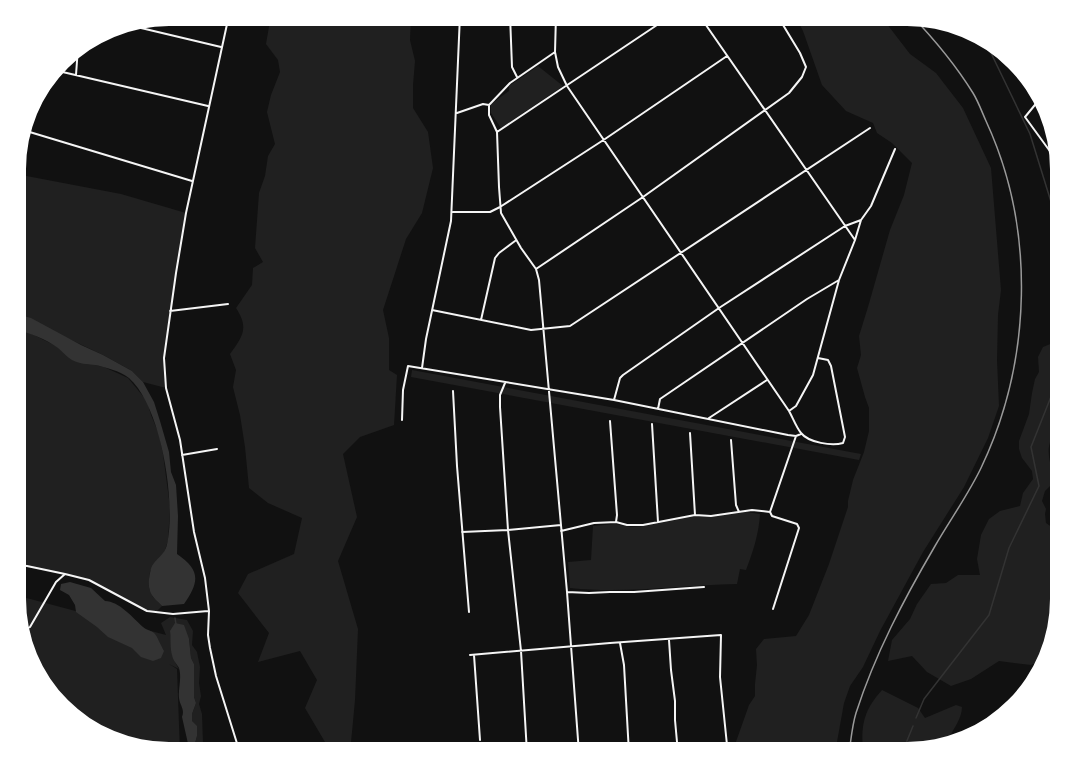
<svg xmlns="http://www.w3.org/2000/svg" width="1075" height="768" font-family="'Golos Text',sans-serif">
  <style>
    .green { fill: #202020 }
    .water { fill: #333 }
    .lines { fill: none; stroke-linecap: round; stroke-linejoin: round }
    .stream { stroke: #333; stroke-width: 1.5 }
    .minor { stroke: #f5f5f5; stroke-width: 2 }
    .rail { stroke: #9a9a9a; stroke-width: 1.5 }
  </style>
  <rect width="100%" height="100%" fill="#111"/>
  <!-- green -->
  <path class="green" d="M 271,15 L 411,15 L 410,40 L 415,61 L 413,85 L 413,108 L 428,132 L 433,168 L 422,213 L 406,239 L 383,310 L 389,338 L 389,370 L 397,375 L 394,425 L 360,437 L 343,454 L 357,517 L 338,561 L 358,629 L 355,700 L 350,753 L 321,753 L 325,742 L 305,708 L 317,680 L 300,651 L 258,662 L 269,633 L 238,593 L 248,574 L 294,554 L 302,518 L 268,503 L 249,488 L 245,447 L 240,415 L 233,387 L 236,370 L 230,354 C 243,336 249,328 236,308 L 252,285 L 253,268 L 263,262 L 255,248 L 259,193 L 265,176 L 268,156 L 275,144 L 267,112 L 271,95 L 280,72 L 278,60 L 266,44 Z
    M 795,15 L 880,15 L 910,54 L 936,73 L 963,108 L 991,168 L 1001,290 L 998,315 L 997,360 L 999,406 L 988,438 L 964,487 L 923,552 L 880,631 L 863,667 L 850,686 L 844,703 L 835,753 L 732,753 L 749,705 L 755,696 L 755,684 L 757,665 L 756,649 L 764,639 L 796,636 L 809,615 L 829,564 L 848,507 L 848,501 L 853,480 L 864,452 L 869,431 L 869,408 L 865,397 L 857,368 L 861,355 L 859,336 L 868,307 L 890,230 L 904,195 L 912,163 L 892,143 L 877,133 L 873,123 L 846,111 L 822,85 L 803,31 Z
    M 538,66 L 563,86 L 501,128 L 491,113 L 491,104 L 509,91 L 509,86 Z
    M 16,174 L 121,194 L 186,213 L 164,358 L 166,388 L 143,382 L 132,371 L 103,355 L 16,314 Z
    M 16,330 L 32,334 L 56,346 L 73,360 L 104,367 L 128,378 L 147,401 L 151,415 L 159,434 L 163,454 L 170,507 L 168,541 L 164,553 L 150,571 L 149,589 L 153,597 L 162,606 L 156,612 L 147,611 L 89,580 L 27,566 L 16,565 Z
    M 1060,340 L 1060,401 L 1054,404 L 1052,416 L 1056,432 C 1042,449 1052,463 1054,482 L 1045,491 L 1042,501 L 1046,509 L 1045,514 L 1046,523 L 1060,533 L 1060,609 L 1040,661 L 1031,665 L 999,661 L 971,679 L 951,686 L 927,672 L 912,656 L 888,661 L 892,640 L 910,619 L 917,604 L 931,584 L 946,583 L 958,575 L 980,575 L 977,559 L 981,535 L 989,519 L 1000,511 L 1020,506 L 1023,493 L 1033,479 L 1032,471 L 1022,458 L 1019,449 L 1019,441 L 1029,414 L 1032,393 L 1035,379 L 1039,372 L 1038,357 L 1043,347 Z
    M 412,370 L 861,454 L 859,460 L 411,377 Z
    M 746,512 L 760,514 C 759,533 753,552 746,570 L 740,569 L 737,584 C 681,585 626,594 570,588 L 568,562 L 591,560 L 593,526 L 615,524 L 631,527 L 645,526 L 696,516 L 712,517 Z
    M 19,596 L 166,635 L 161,623 L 170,617 L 187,620 L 193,631 L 192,645 L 197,652 L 200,667 L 199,683 L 201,696 L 199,704 L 202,714 L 203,744 L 206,753 L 198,753 L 195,743 L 197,736 L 192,721 L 192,714 L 196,703 L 194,697 L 194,664 L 191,658 L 189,639 L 170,631 C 173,648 169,653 179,669 L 169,664 L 177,669 L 180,753 L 159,753 L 75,721 L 35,676 L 16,619 L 16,597 Z
    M 882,690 L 918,708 L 925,718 L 956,705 L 962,707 C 962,720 951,731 947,743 L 906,753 L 863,753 C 861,726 863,711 882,690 Z"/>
  <!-- water -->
  <path class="water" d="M 16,314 L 31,318 L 81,345 L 103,355 L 132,371 L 143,382 L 154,402 L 160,421 L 169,452 L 171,472 L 176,485 L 178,516 L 177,554 C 200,570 200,581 184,604 L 162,606 C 152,596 148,594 149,579 C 150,574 150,570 152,566 C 160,554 166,555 168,539 C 175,498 161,406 129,378 C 120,371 105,367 95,365 C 87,364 79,364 72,360 C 67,357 63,352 58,348 C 44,338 32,334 16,330 Z
    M 70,582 L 91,588 L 105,601 C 119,601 133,618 143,627 C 146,630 153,631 155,634 C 157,636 162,648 164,651 L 161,658 L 153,661 L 141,657 L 132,648 L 108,637 L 97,627 L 76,612 L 75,605 L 69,595 L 60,590 L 61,584 Z
    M 175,623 L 184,625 L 189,639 L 191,658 L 194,664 L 194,697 L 196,703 L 192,714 L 192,721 L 197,726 L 197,736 L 195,743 L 198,753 L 187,753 L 189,748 L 182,717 C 185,709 180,706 179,698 C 178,689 182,678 179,668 C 177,664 173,661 172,655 C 170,648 171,639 170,631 Z"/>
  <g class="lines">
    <!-- stream -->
    <path class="stream" d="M 981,40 L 991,53 L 1030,134 L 1052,205 L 1060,224
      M 1053,585 L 1060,561
      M 175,618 L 176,624
      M 916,718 L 924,699 L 989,615 L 1009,548 L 1039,486 L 1031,447 L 1060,374
      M 902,753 L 913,726"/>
    <!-- minor -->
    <path class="minor" d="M 229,15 L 186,213 L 176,273 L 164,358 L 166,388 L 180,440 L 194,532 L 205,578 L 209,611 L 208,635 L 210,648 L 216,676 L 240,753
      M 510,15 L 512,67 L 517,77
      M 556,15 L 555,52 L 558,67 L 567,86 L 789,411 C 793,418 796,427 801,433 C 809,443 832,446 843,443 L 845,437 L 831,366 L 828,360 L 818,358
      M 699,15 L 855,240
      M 120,23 L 221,47
      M 555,52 L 510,83 L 489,105 L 489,115 L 497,132 L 499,187 L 501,213 L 521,248 L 536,269 L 539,280 L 567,592 L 579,753
      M 54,70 L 208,106
      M 76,75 L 78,47
      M 1035,90 L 1039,100 L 1025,117 L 1060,165
      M 457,113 L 483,104 L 489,105
      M 23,130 L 192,181
      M 497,132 L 672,15
      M 453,212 L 490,212 L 500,207 L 605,139 L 727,56
      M 536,269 L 643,197 L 789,93 L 802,77 L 806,67 L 800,53 L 777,15
      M 432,310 L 531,330 L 570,326 L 870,128
      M 170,311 L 228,304
      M 481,320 L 495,258 L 499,253 L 515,241
      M 422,368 L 426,339 L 451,221 L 460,15
      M 505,383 L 500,395 L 500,407 L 508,530 L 521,651 L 527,753
      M 453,391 L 457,466 L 469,612
      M 614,400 L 620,378 L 623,375 L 719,308 L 845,226 L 861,220
      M 658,409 L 660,399 L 807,299 L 839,280
      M 789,411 L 796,406 L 813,375 L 839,280 L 855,240 L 861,220 L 871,206 L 895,149
      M 709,418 L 767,380
      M 402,420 L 403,390 L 408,366 L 614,400 L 788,435 L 796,436 L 801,434
      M 610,421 L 617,515 L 616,522
      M 652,424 L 658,522
      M 690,433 L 695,515
      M 731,440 L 736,505 L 739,512
      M 182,455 L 217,449
      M 561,531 L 594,523 L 616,522 L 627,525 L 643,525 L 695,515 L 711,516 L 752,510 L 770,512
      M 462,532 L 508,530 L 561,525
      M 16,565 L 27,566 L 65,574 L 89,580 L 147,611 L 173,614 L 208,611
      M 567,592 L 589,593 L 610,592 L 634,592 L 704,587
      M 773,609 L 799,528 L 797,524 L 772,516 L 770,512 L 796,436
      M 21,632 L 30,627 L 56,582 L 65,574
      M 669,640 L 671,670 L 675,701 L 675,720 L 678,753
      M 620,643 L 624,665 L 629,753
      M 470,655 L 610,643 L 721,635 L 720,677 L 727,745 L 726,749 L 690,753
      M 474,655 L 480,740"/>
    <!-- rail -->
    <path class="rail" d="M 849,753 C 851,740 852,726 856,713 C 875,654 904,599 935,546 C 950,520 968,495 981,468 C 1032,361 1036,229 986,121 C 982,112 978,101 973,93 C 955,64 934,39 911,15"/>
  </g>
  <!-- crop -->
  <path d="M0 0H1075V768H0ZM169 26H907A143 143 0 0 1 1050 169V599A143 143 0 0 1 907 742H169A143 143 0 0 1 26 599V169A143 143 0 0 1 169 26Z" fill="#fff" fill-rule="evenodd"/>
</svg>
